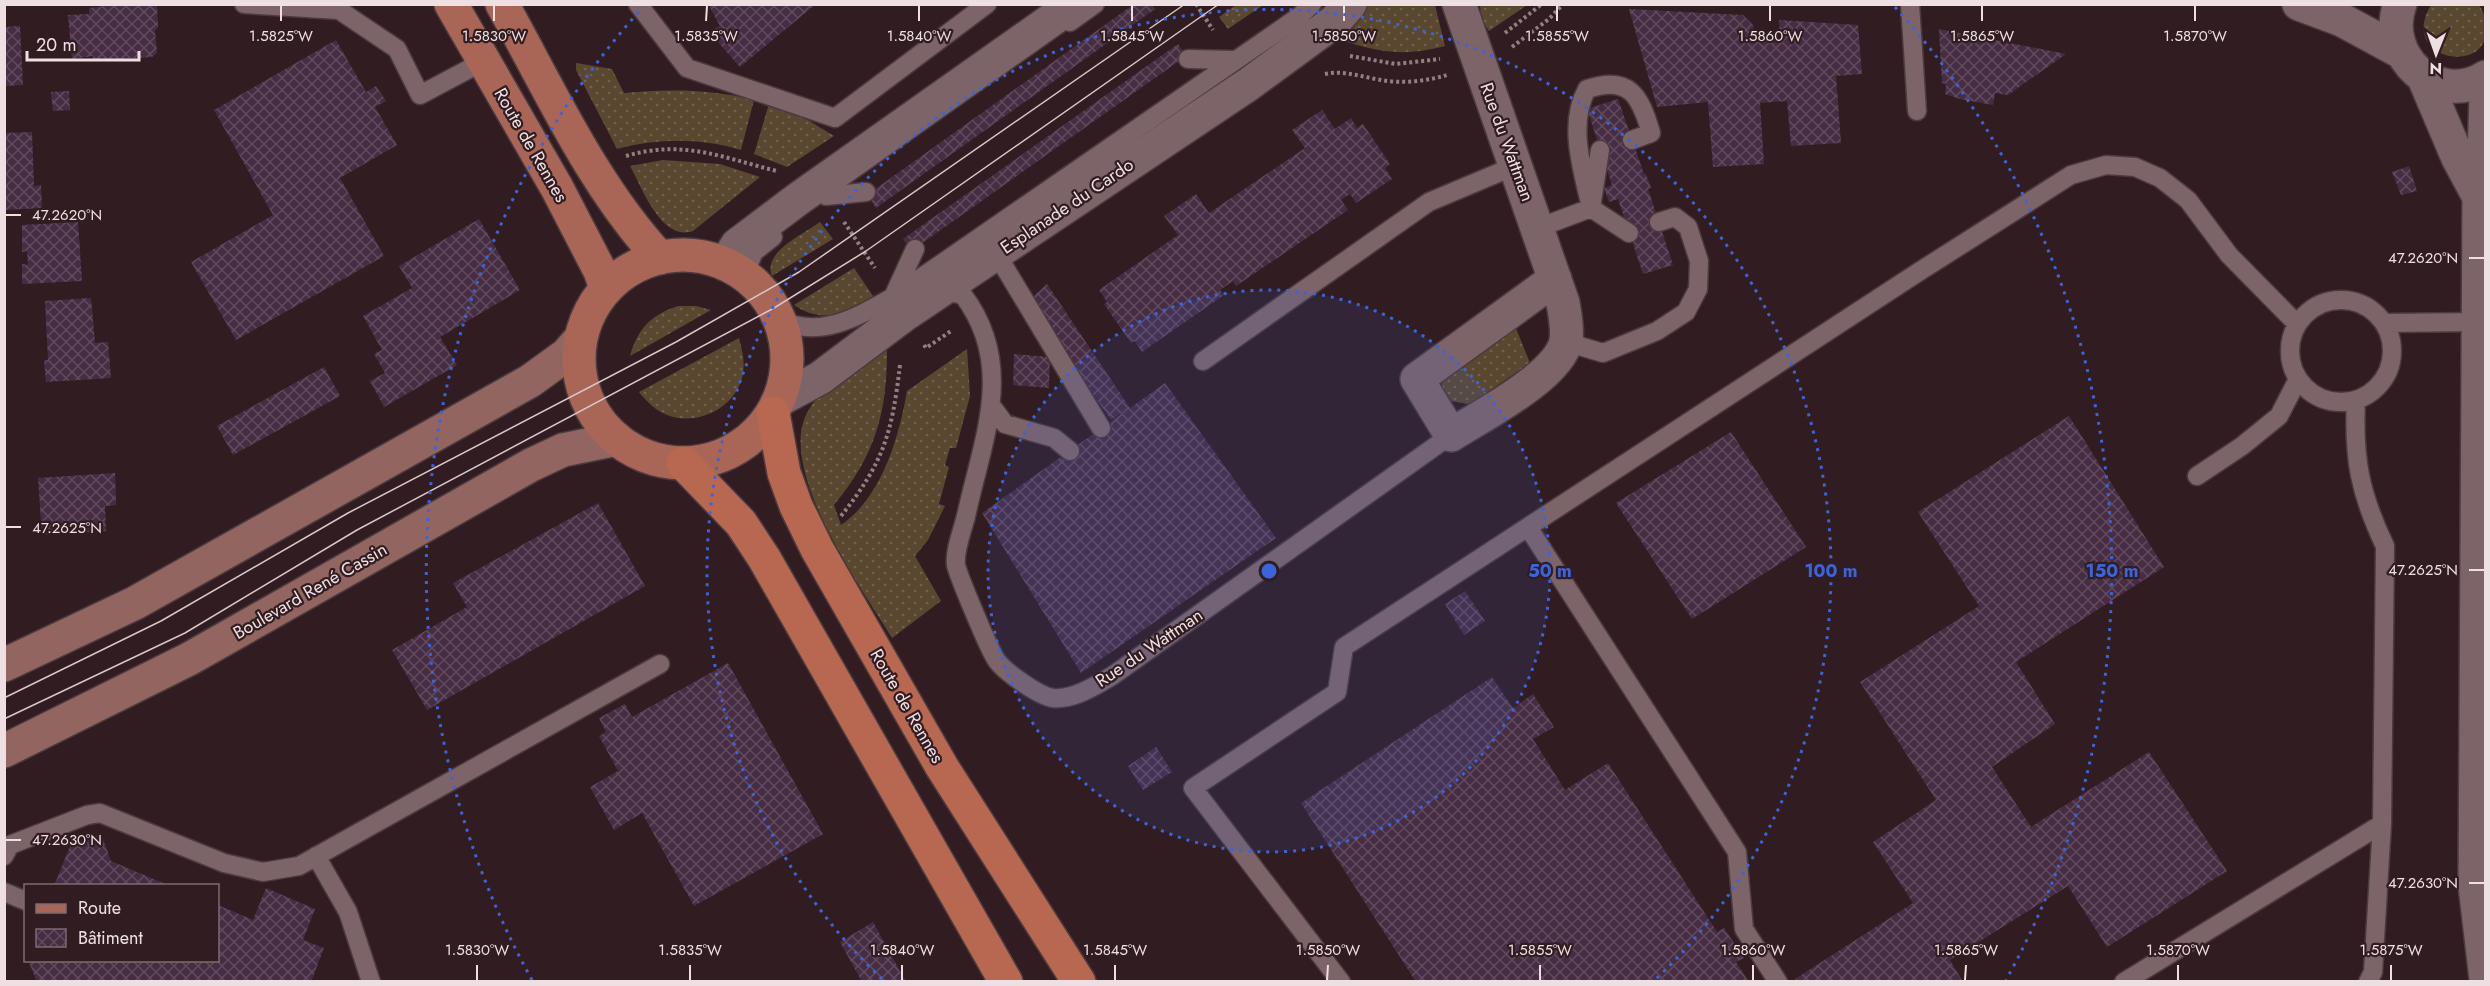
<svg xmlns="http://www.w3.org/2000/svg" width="2490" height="986" font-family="Jost,sans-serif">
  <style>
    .grass { fill: url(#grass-dots) }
    .building { fill: url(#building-cross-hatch) }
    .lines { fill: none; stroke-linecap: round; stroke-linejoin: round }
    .service-casing { stroke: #4b3b3f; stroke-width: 21 }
    .minor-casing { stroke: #4b3b3f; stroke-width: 36 }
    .secondary-casing { stroke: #4b3b3f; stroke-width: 36 }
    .primary-casing { stroke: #4b3b3f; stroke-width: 36 }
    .trunk-casing { stroke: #4b3b3f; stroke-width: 36 }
    .path { stroke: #907f83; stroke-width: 4; stroke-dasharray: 3 3; stroke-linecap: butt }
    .service { stroke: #7d6469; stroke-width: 18 }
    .minor { stroke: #7d6469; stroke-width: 33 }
    .secondary { stroke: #936560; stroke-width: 33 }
    .primary { stroke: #a96656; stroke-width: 33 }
    .trunk { stroke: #b86750; stroke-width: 33 }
    .tram { stroke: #d7c7ca; stroke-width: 1.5 }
    .ticks { fill: none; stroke: #eedfe2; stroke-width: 2 }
    .ring { fill: none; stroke: #3c64da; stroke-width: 3; stroke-dasharray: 3 6 }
    .labels { text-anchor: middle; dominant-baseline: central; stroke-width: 4.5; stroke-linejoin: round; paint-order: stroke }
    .street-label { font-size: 18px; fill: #eedfe2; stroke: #311d21 }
    .ticks-label { font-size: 15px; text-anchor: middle; fill: #eedfe2; stroke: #311d21; stroke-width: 4.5; stroke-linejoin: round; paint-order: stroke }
    .centre { fill: #3c64da; stroke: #311d21; stroke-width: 3 }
    .ring-label { font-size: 18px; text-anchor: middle; font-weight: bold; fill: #3c64da; stroke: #311d21; stroke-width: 4.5; stroke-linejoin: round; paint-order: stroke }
  </style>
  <defs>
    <pattern id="grass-dots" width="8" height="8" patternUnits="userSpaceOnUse" patternTransform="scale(1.5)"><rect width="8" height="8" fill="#5a4730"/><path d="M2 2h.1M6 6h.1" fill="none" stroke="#72614e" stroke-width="1.8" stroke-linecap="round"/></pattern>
    <pattern id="building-cross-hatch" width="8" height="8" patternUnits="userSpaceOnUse" patternTransform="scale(1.5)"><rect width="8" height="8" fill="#472d43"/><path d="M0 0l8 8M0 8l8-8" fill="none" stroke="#624b5e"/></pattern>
  </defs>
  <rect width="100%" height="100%" fill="#311d21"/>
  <!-- grass -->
  <path class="grass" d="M 1236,5 L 1236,4 L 1263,5 L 1228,29 L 1219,17 Z
    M 1361,5 L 1435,5 L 1445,46 C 1399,58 1375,51 1331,37 Z
    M 1480,5 L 1527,5 L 1489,31 L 1481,19 Z
    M 2431,5 L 2479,5 C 2485,14 2486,20 2486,31 C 2486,75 2398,60 2431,5 Z
    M 576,63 L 612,69 L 624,93 C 669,89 710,89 754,100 L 741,150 C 700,138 659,138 617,149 L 576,70 Z
    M 769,104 L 808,120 L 834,136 L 787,167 L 754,154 Z
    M 663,160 L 720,164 L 760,177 L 693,231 C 661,242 642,187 630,166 Z
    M 820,222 L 833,239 L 772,276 C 762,252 804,234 820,222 Z
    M 854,268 L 873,296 C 847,313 823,325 794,305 Z
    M 678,306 L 696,306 L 711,310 L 630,356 C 638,328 651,315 678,306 Z
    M 1513,321 L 1530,363 L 1475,401 L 1468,404 L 1451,401 L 1442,387 L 1442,376 Z
    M 739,338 C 742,350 745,361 743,374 C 737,407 698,427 667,415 C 655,410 647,402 639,392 Z
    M 887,343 C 888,409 877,453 834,505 L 841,525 C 882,497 899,437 907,391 L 967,349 L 970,396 L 956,448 L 950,448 L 945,465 L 949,467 L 939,504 L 945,506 L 928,540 L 915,556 L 941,601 L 892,638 C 861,587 775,468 808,411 C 825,382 862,362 887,343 Z"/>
  <!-- building -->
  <path class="building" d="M 120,4 L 157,4 L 158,27 L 155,31 L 157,53 L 152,57 L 93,61 L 93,56 L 72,59 L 68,15 L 89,14 L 89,8 Z
    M 708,4 L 816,4 L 740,67 L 709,32 L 720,26 Z
    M 1134,4 L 1151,4 L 1155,9 L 876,208 L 867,195 Z
    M 1629,9 L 1743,15 L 1753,25 L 1756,41 L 1780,38 L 1779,20 L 1858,25 L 1862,74 L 1836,76 L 1841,143 L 1791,146 L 1787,101 L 1760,103 L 1764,164 L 1713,167 L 1708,102 L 1657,107 Z
    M 20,26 L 23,85 L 4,86 L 4,27 Z
    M 1939,29 L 2066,54 L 2008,95 L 1995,93 L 1993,105 L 1960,99 L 1945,94 L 1946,84 L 1942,83 Z
    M 336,40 L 366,92 L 376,86 L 386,101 L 375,107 L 397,145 L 340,178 L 384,256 L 236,340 L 191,262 L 273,215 L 214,110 Z
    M 1178,44 L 1186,56 L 911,251 L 903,239 Z
    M 69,91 L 70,110 L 53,111 L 51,92 Z
    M 1618,99 L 1644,174 L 1646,174 L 1651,188 L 1648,189 L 1673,265 L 1643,274 L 1618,199 L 1609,202 L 1604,188 L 1612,185 L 1587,109 Z
    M 1322,110 L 1335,129 L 1351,118 L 1357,128 L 1363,124 L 1390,164 L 1385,168 L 1392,179 L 1356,203 L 1350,194 L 1341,200 L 1348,210 L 1236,286 L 1233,281 L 1220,290 L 1224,295 L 1142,352 L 1135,341 L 1131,343 L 1104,304 L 1107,302 L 1099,290 L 1178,235 L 1164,216 L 1196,194 L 1209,213 L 1305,148 L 1292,130 Z
    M 32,132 L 34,186 L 41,185 L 42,208 L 4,210 L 4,133 Z
    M 2409,166 L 2417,191 L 2401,195 L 2392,172 Z
    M 479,219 L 520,290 L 440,337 L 457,365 L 384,407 L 370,381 L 385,373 L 374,354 L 382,350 L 363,316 L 412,288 L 399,266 Z
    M 78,222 L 82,281 L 22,284 L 22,264 L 28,265 L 27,251 L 22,252 L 22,225 Z
    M 1047,284 L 1130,408 L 1165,383 L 1276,538 L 1081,673 L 982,513 L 1127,410 L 1111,420 L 1028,301 Z
    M 91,298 L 95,343 L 108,342 L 111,378 L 46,382 L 44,360 L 48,360 L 45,301 Z
    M 1014,354 L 1050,357 L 1049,388 L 1013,385 Z
    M 324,367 L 340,396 L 233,455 L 217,426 Z
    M 2069,416 L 2164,567 L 2016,662 L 2055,724 L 1992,767 L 2031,827 L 2149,752 L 2227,871 L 2107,947 L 2068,886 L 1950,960 L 1963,982 L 1797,982 L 1795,979 L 1913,903 L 1873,842 L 1936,800 L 1860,682 L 1979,606 L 1918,512 Z
    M 1731,432 L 1806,547 L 1692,619 L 1616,503 Z
    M 115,473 L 116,505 L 105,506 L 106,531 L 42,535 L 38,478 Z
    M 598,503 L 645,586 L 427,710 L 392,650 L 467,607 L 453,583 Z
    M 1465,591 L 1485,621 L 1464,635 L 1445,604 Z
    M 728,663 L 823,834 L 694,906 L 642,813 L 614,830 L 590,787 L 618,771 L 599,736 L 606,732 L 599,718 L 625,704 L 632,717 Z
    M 1492,677 L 1513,708 L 1533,694 L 1554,727 L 1533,739 L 1565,790 L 1608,763 L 1717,932 L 1724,928 L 1744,958 L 1736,962 L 1749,982 L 1416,982 L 1301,803 Z
    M 1156,747 L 1172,772 L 1143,790 L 1128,766 Z
    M 101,834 L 111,861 L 170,886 L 54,886 L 70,846 Z
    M 266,888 L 315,909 L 303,940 L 324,948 L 311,982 L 37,982 L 28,960 L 218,960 L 218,905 L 253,920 Z
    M 873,922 L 906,982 L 862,982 L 840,942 Z"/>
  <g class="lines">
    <defs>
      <path id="service" d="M 244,4 L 339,10 L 397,49 L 420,95 L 482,62
        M 638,4 L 687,68 L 835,118 L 987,4
        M 1910,4 L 1917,111
        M 1070,22 L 1095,4
        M 1188,59 L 1234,60
        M 1600,150 L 1591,208 C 1583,171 1567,125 1587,89 C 1629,75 1640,95 1651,133 L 1632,140
        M 826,196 L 866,192
        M 1538,228 L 1591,208 L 1629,233
        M 996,253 L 1101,428
        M 744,275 L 754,252 L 773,237
        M 941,290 L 963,295 C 1016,365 983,438 966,516 C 963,529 954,551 956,565 C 958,575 990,652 997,661 C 1005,672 1039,696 1053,698 C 1073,700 1095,686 1112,676 L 1451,435
        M 893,297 L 915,249
        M2290 351a51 51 0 1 1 102 0a51 51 0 1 1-102 0Z
        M 780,320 C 821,339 857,317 893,297 L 1300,16 L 1312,4
        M 2384,323 L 2478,322
        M 1566,342 L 1603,353 L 1657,331 L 1686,312 L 1698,289 L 1699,261 L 1688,227 L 1675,217 L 1659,222
        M 1203,361 L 1429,202 L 1517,165
        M 993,408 L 1005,424 L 1054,438 L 1070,451
        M 2197,476 L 2242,446 L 2279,416 L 2298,379
        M 1528,527 L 1737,852 L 1744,929 L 1778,982
        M 4,856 L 10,845 L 87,815 L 100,813 L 224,863 L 263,872 L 299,866 L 660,664
        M 316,856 L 348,912 L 371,982
        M 4,892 L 26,901
        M 1341,982 L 1193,788 L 1337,692 L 1344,647 L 1917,273 L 2071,175 L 2106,165 L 2135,167 L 2160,178 L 2188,200 L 2229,255 L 2297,324
        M 2124,982 L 2382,824 L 2385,546 C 2360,494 2353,458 2356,400
        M 2368,982 L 2373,972 L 2382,824"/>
      <path id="minor" d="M 1459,4 L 1563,303 C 1565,315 1568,329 1566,341 C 1559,376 1481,416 1451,435 L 1417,379 L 1555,279
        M 2299,4 L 2342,20 L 2401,52
        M 2400,4 C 2381,56 2437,108 2486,77
        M 2424,78 L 2458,158 L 2479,197
        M 2486,96 L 2484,158 L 2479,197 L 2475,886 L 2486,979
        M 725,264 L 737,245 L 798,199 L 1074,4
        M 779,400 L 820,378 L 904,315 L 1249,84 L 1335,21 L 1350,4"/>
      <path id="secondary" d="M 4,665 L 135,603 L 530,381 L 566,355 L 580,339
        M 4,751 L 189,659 L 531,465 L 563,450 L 617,439"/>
      <path id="primary" d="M 451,4 L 557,188 L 600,271 L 606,288
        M 502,4 C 550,90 593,186 660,258
        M579 359a104 104 0 1 1 208 0a104 104 0 1 1-208 0Z"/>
      <path id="trunk" d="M 773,413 L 784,473 L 796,506 L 817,549 L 942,767 L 1079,982
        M 683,463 L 741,523 L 764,558 L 1006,982"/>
    </defs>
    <!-- service casing -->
    <use href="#service" class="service-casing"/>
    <!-- minor casing -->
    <use href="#minor" class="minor-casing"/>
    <!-- secondary casing -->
    <use href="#secondary" class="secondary-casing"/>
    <!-- primary casing -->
    <use href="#primary" class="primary-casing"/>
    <!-- trunk casing -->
    <use href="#trunk" class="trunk-casing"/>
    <!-- path -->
    <path class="path" d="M 1196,4 L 1213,30
      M 1505,33 L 1542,4
      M 1512,47 L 1549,19 L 1563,4
      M 1350,56 L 1396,64 L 1440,59
      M 1325,74 C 1344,70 1362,77 1381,80 C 1402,84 1427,81 1447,75
      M 626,156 C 684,139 723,158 777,171
      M 844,222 L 875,268
      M 924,345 L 926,348 L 951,331
      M 841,516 C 884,462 892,433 900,365 L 902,363"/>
    <!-- service -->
    <use href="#service" class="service"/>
    <!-- minor -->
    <use href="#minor" class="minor"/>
    <!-- secondary -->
    <use href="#secondary" class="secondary"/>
    <!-- primary -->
    <use href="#primary" class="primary"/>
    <!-- trunk -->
    <use href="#trunk" class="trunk"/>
    <!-- tram -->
    <path class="tram" d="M 4,698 L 161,621 L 348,513 L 676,342 L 799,272 L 1185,4
      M 4,719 L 185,633 L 357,530 L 774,308 L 866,251 L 1219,4"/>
  </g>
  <!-- ticks -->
  <path class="ticks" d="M 281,21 L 281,6M 494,21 L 494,6M 706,21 L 707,6M 919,21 L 919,6M 1132,21 L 1132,6M 1344,21 L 1344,6M 1557,21 L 1557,6M 1770,21 L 1770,6M 1982,21 L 1982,6M 2195,21 L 2195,6M 6,215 L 21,215M 2469,258 L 2484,258M 6,527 L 21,527M 2469,570 L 2484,570M 6,840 L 21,840M 2469,883 L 2484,883M 477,980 L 477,965M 690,980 L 690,965M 902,980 L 902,965M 1115,980 L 1115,965M 1327,980 L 1328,965M 1540,980 L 1540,965M 1753,980 L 1753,965M 1965,980 L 1966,965M 2178,980 L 2178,965M 2391,980 L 2391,965"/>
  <!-- distance rings -->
  <circle cx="1269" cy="571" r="281" fill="#3c64da" fill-opacity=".12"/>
  <g class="ring">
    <circle cx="1269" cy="571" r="281"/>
    <path d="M882 979A562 562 0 1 1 1656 979"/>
    <path d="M532 980A843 843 0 0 1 643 7M1895 7A843 843 0 0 1 2006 980"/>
  </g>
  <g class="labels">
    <!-- street labels -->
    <g class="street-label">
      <text transform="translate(1507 142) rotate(70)">Rue du Wattman</text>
      <text transform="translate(531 145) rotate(60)">Route de Rennes</text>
      <text transform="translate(1067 206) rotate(-34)">Esplanade du Cardo</text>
      <text transform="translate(310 591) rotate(-30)">Boulevard René Cassin</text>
      <text transform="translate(1149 648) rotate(-34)">Rue du Wattman</text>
      <text transform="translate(907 706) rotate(60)">Route de Rennes</text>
    </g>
  </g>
  <g class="ticks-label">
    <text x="281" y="41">1.5825°W</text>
    <text x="494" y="41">1.5830°W</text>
    <text x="706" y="41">1.5835°W</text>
    <text x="919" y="41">1.5840°W</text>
    <text x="1132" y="41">1.5845°W</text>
    <text x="1344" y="41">1.5850°W</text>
    <text x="1557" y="41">1.5855°W</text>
    <text x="1770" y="41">1.5860°W</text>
    <text x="1982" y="41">1.5865°W</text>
    <text x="2195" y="41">1.5870°W</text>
    <text x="67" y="220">47.2620°N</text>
    <text x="2423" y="263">47.2620°N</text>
    <text x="67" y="533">47.2625°N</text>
    <text x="2423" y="575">47.2625°N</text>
    <text x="67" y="845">47.2630°N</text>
    <text x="2423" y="888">47.2630°N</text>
    <text x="477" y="955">1.5830°W</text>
    <text x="690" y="955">1.5835°W</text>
    <text x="902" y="955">1.5840°W</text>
    <text x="1115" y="955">1.5845°W</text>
    <text x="1328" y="955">1.5850°W</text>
    <text x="1540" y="955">1.5855°W</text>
    <text x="1753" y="955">1.5860°W</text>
    <text x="1966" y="955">1.5865°W</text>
    <text x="2178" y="955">1.5870°W</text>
    <text x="2391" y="955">1.5875°W</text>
  </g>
  <circle cx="1269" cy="571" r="9" class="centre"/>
  <g class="ring-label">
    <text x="1550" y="577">50 m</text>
    <text x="1831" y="577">100 m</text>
    <text x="2112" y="577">150 m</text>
  </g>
  <!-- border -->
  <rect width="2490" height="986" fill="none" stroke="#eedfe2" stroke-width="12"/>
  <!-- legend -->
  <rect x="24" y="884" width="195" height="78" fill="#311d21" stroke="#7d6b6e" stroke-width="1.5"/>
  <rect x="36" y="904" width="30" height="9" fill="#a96656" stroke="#7d6b6e" stroke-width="1.5"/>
  <text x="78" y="914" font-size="18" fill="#eedfe2">Route</text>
  <rect x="36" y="929" width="30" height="18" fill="url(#building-cross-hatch)" stroke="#7d6b6e" stroke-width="1.5"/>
  <text x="78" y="944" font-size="18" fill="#eedfe2">Bâtiment</text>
  <!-- north arrow -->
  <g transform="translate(2436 54) rotate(181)" stroke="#311d21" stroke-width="4.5" paint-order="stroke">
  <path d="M0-4.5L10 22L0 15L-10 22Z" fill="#eedfe2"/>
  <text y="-9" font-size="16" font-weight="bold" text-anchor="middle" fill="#eedfe2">N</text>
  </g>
  <!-- scale -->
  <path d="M27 51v9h112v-9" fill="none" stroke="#eedfe2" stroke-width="3"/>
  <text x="36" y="51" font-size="18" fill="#eedfe2" stroke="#311d21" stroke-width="4.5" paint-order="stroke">20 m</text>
</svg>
